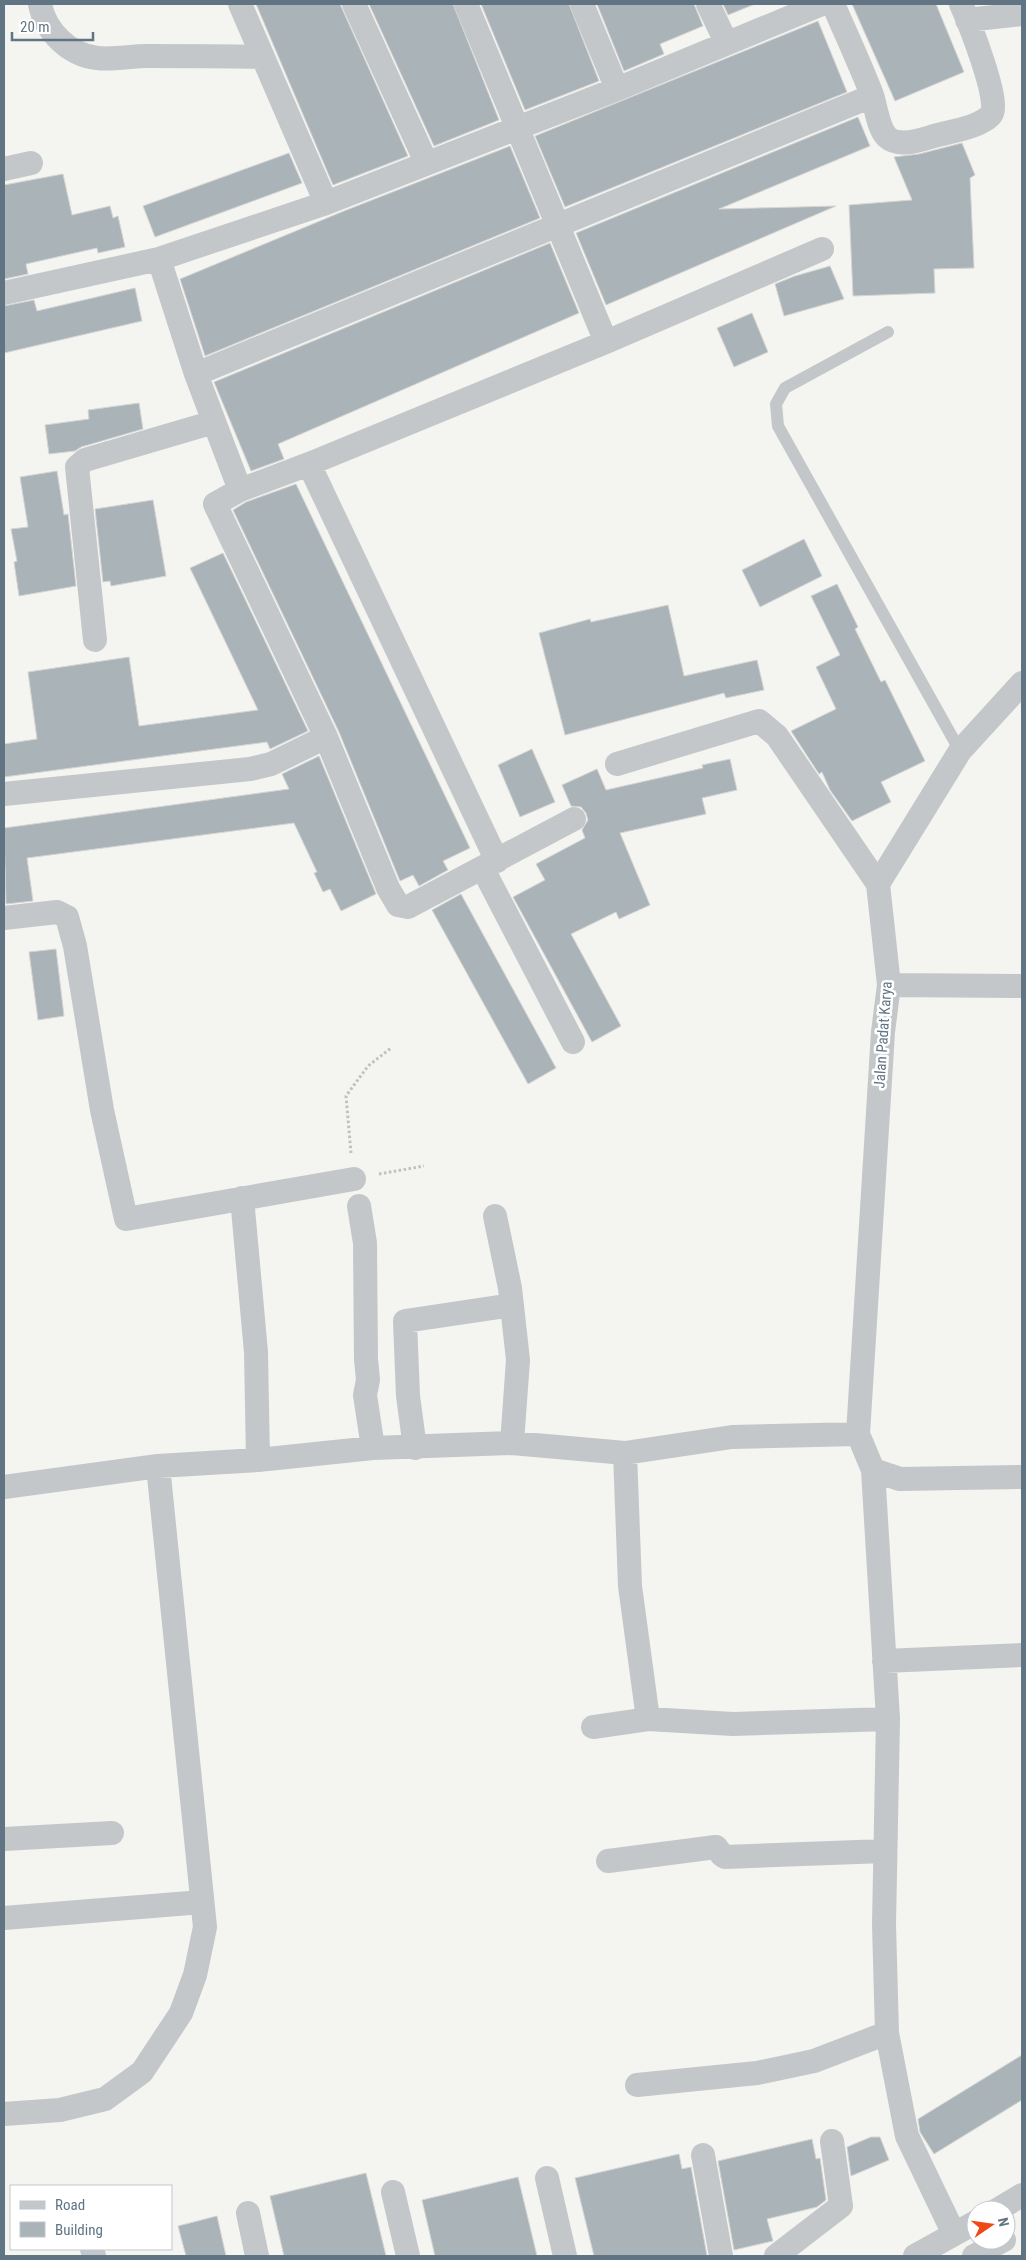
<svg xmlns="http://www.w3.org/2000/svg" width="1026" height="2260" font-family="'Roboto Condensed',sans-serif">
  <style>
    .building { fill: #aab3b7; stroke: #d5d5d3 }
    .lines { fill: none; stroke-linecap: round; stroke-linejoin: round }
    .path { stroke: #bfc0c2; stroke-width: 3; stroke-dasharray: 2.5 2.5; stroke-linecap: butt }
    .service { stroke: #c3c7ca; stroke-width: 12 }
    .minor { stroke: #c3c7ca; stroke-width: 24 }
    .labels { text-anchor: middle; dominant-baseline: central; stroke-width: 5; stroke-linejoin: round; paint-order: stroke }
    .street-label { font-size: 15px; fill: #617483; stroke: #fff }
  </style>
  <rect width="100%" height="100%" fill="#f4f4f0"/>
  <!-- building -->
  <path class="building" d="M 256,4 L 340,4 L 408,156 L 333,185 Z
    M 369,4 L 453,4 L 499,120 L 434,146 Z
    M 481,4 L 569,4 L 599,81 L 525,110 Z
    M 597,4 L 694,4 L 703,26 L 660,44 L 664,54 L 624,71 Z
    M 723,4 L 755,4 L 728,15 Z
    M 852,4 L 936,4 L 964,72 L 895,101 Z
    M 818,21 L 847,92 L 565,207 L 535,136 Z
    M 858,117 L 870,146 L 719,209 L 836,206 L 606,305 L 576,233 Z
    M 962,143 L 975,175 L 970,178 L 974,268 L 934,269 L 935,293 L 853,296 L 849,205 L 912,200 L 894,157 L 919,154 Z
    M 510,146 L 540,218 L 205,356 L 180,279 L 344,211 Z
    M 289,153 L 302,183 L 155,237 L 143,206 Z
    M 63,174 L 72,215 L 110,206 L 113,218 L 118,216 L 125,247 L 98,253 L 97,248 L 26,264 L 28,274 L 4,279 L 4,185 Z
    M 550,243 L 579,313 L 278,444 L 284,459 L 251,471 L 214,382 Z
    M 830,266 L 844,299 L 784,316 L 775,284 L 795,276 Z
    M 135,288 L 142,321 L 4,353 L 4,306 L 34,300 L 37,311 Z
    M 752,313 L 768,352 L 734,367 L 717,328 Z
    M 139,403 L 143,429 L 81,447 L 75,451 L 49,454 L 45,425 L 89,419 L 88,410 Z
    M 57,471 L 64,515 L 68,514 L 76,586 L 19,596 L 14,562 L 17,561 L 11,529 L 28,527 L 20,477 Z
    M 296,484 L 470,848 L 443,861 L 448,870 L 419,886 L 413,875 L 400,881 L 339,732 L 233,510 L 246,502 Z
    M 153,500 L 166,576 L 111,586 L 110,581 L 103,582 L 95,509 Z
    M 804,539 L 822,576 L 760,607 L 742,570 Z
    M 223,553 L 308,731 L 270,749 L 267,742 L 4,777 L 4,744 L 37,739 L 28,672 L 129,657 L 139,726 L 258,710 L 190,568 Z
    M 837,584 L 858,627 L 855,629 L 881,682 L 885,680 L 925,761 L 881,782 L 891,802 L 852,821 L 830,790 L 822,772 L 819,774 L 791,731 L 836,709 L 816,667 L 840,655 L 811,596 Z
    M 668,605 L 684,676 L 757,660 L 764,690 L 726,698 L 724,693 L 565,735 L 539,633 L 590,619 L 591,622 Z
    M 532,749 L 555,802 L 520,817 L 498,765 Z
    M 319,756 L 376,894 L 341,911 L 330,889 L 323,892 L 314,873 L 317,872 L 294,823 L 27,858 L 33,901 L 6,904 L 4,828 L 289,789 L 282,774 Z
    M 730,759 L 737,790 L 702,798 L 706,814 L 620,833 L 650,905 L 619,919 L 616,912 L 571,934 L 621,1026 L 592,1042 L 513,897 L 545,880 L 536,864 L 585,838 L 582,830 L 588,820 L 586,813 L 581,807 L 571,806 L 562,785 L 597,769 L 606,790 L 703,768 L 702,765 Z
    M 461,894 L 556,1068 L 528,1084 L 432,910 Z
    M 56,949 L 64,1016 L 38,1020 L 29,952 Z
    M 1022,2055 L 1022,2100 L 934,2154 L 920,2132 L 918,2119 Z
    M 871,2137 L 880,2137 L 889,2160 L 851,2176 L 847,2147 Z
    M 812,2139 L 816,2159 L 820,2158 L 826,2200 L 817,2207 L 767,2219 L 773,2241 L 734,2250 L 718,2161 Z
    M 679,2154 L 682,2169 L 691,2167 L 707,2256 L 594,2256 L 575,2178 Z
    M 366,2173 L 386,2256 L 284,2256 L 270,2196 Z
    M 518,2177 L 537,2256 L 435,2256 L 422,2200 Z
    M 217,2216 L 226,2256 L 186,2256 L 178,2226 Z"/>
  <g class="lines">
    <!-- path -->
    <path class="path" d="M 351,1153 L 346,1096 L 368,1066 L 391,1048
      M 379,1174 L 424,1166"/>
    <!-- service -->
    <path class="service" d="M 888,332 L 785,388 L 776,404 L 778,426 L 960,751"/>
    <!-- minor -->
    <path class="minor" d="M 40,4 C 45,31 69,55 97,58 C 113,60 131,56 147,56 C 185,56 224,56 262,57
      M 240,4 L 326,203
      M 354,4 L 426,162
      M 466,4 L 606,342
      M 582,4 L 617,89
      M 708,4 L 726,42
      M 833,4 C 846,34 860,64 872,95 C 876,107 878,128 887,137 C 899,148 921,140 934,136 C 952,131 978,128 991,115 C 1002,104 968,20 961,4
      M 967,20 L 1022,14
      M 4,169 L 31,163
      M 159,259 L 196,374 L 240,490
      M 4,293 L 159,259 L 326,203 L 617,89 L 822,4
      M 196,374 L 872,96
      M 309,464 L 497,861
      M 95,640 L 77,467 L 85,460 L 214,422
      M 1022,683 L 960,751 L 878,884 L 889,985 L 883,1032 L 858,1434 L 873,1470 L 900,1479 L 1022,1477
      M 617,764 L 759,721 L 777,736 L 878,884
      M 4,794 L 250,769 L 271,764 L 326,737
      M 574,819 L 408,907 L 398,905 L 388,888 L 326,737 L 215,504 L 240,490 L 309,464 L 606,342 L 822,249
      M 483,869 L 573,1042
      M 4,918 L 57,912 L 67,917 L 75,946 L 102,1110 L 126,1219 L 354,1179
      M 889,985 L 1022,986
      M 242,1198 L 256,1352 L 258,1460
      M 359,1206 L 365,1243 L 366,1359 L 368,1380 L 365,1395 L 373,1448
      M 495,1216 L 510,1288 L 518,1360 L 512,1443
      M 415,1448 L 408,1396 L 405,1321 L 512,1305
      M 625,1453 L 630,1586 L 648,1719
      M 873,1470 L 888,1719 L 884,1924 L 887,2033 L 907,2136 L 954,2234
      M 4,1487 L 158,1466 L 258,1460 L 373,1448 L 512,1443 L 625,1453 L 732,1437 L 858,1434
      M 884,1661 L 1022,1655
      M 593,1727 L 648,1719 L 733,1724 L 888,1719
      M 4,1839 L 112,1833
      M 608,1861 L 716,1847 L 722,1855 L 725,1857 L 885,1851
      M 4,1918 L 202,1902
      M 637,2085 L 757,2073 L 814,2061 L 887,2033
      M 4,2114 L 60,2110 L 105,2099 L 142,2072 L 181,2013 L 195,1975 L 205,1927 L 158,1466
      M 703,2155 L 721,2256
      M 547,2178 L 565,2256
      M 393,2192 L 408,2256
      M 997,2210 L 1022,2195
      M 248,2213 L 257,2256
      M 92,2249 L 94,2256
      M 776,2256 L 841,2206 L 832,2141
      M 915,2256 L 976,2222
      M 974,2256 L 1004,2240"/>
  </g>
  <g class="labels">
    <!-- street labels -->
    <g class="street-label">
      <text transform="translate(883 1035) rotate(-86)">Jalan Padat Karya</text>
    </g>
  </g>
  <!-- border -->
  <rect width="1026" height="2260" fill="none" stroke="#617483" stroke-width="10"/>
  <!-- legend -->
  <rect x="10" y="2185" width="162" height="65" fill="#ffffff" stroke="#c0c7cd"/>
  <rect x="20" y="2201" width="25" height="8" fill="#c3c7ca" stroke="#c0c7cd"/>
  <text x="55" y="2210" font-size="15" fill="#617483">Road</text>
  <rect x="20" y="2222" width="25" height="15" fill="#aab3b7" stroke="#c0c7cd"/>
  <text x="55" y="2235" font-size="15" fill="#617483">Building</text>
  <!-- north arrow -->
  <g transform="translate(991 2225) rotate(77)"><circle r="24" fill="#ffffff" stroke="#c0c7cd"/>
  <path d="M0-4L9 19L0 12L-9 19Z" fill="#ef4815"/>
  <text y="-8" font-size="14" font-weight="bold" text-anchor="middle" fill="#617483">N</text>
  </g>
  <!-- scale -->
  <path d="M12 32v8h81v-8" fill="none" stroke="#617483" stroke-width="2.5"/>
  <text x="20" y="32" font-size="15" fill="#617483" stroke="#ffffff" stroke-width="4" paint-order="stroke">20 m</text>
</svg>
